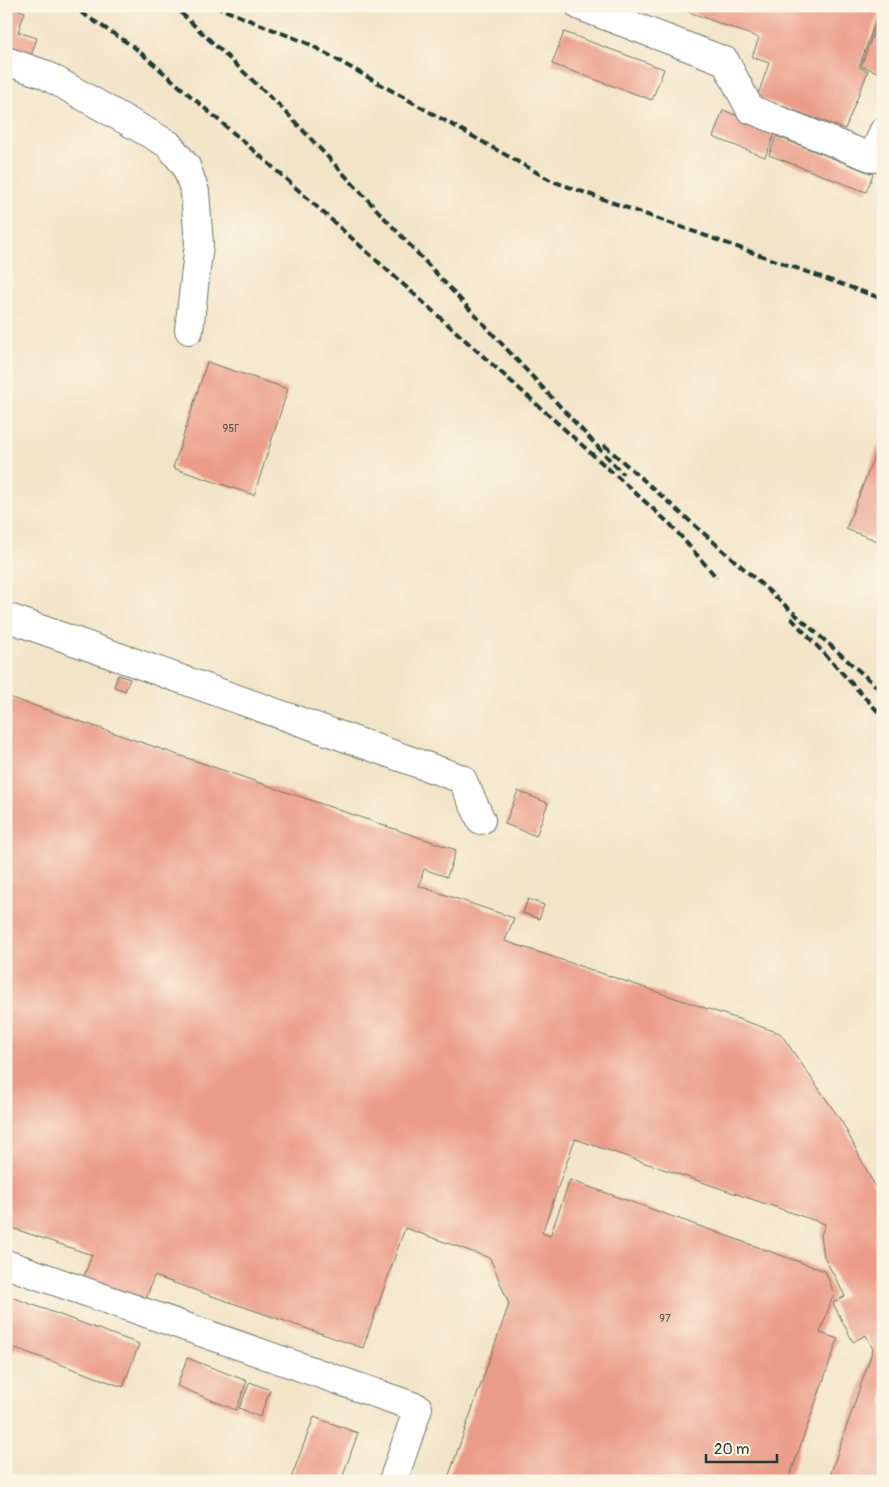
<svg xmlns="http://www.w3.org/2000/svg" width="889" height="1487" font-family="Pangolin,sans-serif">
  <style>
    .building { fill: #eb9c88 }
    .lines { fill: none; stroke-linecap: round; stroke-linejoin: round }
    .minor-casing { stroke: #697767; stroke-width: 30 }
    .minor { stroke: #fff; stroke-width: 28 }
    .rail { stroke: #1f3d34; stroke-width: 4; stroke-dasharray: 8 4; stroke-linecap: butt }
    .labels { text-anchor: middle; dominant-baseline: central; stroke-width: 5; stroke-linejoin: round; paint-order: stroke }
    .number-label { font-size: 11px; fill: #525549 }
  </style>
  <rect width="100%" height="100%" fill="#fcf5e5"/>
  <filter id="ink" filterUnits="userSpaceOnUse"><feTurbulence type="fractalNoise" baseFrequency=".02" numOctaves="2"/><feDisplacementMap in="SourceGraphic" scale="10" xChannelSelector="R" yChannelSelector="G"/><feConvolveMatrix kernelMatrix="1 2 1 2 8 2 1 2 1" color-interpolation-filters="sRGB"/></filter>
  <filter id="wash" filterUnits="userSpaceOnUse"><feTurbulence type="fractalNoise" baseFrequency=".0096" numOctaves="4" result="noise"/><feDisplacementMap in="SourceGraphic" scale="20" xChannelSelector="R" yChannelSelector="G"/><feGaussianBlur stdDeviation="1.12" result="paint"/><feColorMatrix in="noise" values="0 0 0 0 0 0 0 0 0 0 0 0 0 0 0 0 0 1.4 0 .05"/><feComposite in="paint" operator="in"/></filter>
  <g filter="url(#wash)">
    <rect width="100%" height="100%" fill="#f2e4c7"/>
    <g id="blocks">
      <!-- building -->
      <path class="building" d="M 6,6 L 25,12 L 18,32 L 37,38 L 30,59 L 6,50 Z
        M 673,6 L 881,6 L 859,67 L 868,71 L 845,129 L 757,97 L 769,63 L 752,57 L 759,38 Z
        M 883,7 L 883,74 L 861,66 Z
        M 564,32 L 664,69 L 652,100 L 552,64 Z
        M 723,110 L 776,131 L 765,157 L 713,137 Z
        M 776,136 L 873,174 L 866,192 L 769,155 Z
        M 207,362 L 288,389 L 254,495 L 173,468 Z
        M 883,433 L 883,543 L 846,529 Z
        M 118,675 L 130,679 L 125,691 L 114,687 Z
        M 6,696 L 456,850 L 447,877 L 424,869 L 419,886 L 514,918 L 505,941 L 780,1033 L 842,1122 L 883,1202 L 883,1481 L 828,1481 L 873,1349 L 866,1335 L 853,1342 L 833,1303 L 845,1296 L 824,1257 L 821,1235 L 825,1224 L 575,1139 L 542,1233 L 550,1236 L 570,1180 L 825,1271 L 834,1293 L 820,1333 L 838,1339 L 788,1481 L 447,1481 L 509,1304 L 490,1258 L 405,1228 L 363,1348 L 154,1276 L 144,1305 L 81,1284 L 92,1255 L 6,1226 Z
        M 518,791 L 548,803 L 536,836 L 505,824 Z
        M 528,899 L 544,905 L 539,919 L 523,913 Z
        M 6,1295 L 139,1344 L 123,1387 L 15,1348 L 6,1372 Z
        M 187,1358 L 247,1381 L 236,1410 L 177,1386 Z
        M 250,1382 L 270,1390 L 260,1417 L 239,1408 Z
        M 314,1417 L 358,1433 L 341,1481 L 290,1481 Z"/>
    </g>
  </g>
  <g filter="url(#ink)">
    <use href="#blocks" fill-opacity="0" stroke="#697767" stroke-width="1"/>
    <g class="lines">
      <defs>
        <path id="minor" d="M 580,6 L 725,61 L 750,109 L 873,158 L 883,132
          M 6,61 L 44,74 L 168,144 L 186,166 L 195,192 L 199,244 L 189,330
          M 6,617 L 462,779 L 481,820
          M 6,1264 L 418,1408 L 393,1481"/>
      </defs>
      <!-- minor casing -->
      <use href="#minor" class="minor-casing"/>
      <!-- minor -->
      <use href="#minor" class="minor"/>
      <!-- rail -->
      <path class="rail" d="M 71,6 L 134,47 L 267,162 L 671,525 L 717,578
        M 171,6 L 179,11 L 284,110 L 623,474
        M 214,6 L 309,44 L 552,181 L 883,299
        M 604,445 L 883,692
        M 791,618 L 883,717"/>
    </g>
  </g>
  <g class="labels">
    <!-- number labels -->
    <g class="number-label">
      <text x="231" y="428">95Г</text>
      <text x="665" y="1318">97</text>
    </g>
  </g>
  <!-- margin -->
  <rect width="889" height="1487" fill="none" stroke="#fcf5e5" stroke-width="25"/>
  <!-- scale -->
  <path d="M706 1454v8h71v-8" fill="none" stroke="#1f3d34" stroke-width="2.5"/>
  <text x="714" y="1454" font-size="15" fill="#1f3d34" stroke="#fcf5e5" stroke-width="4" paint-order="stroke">20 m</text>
</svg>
